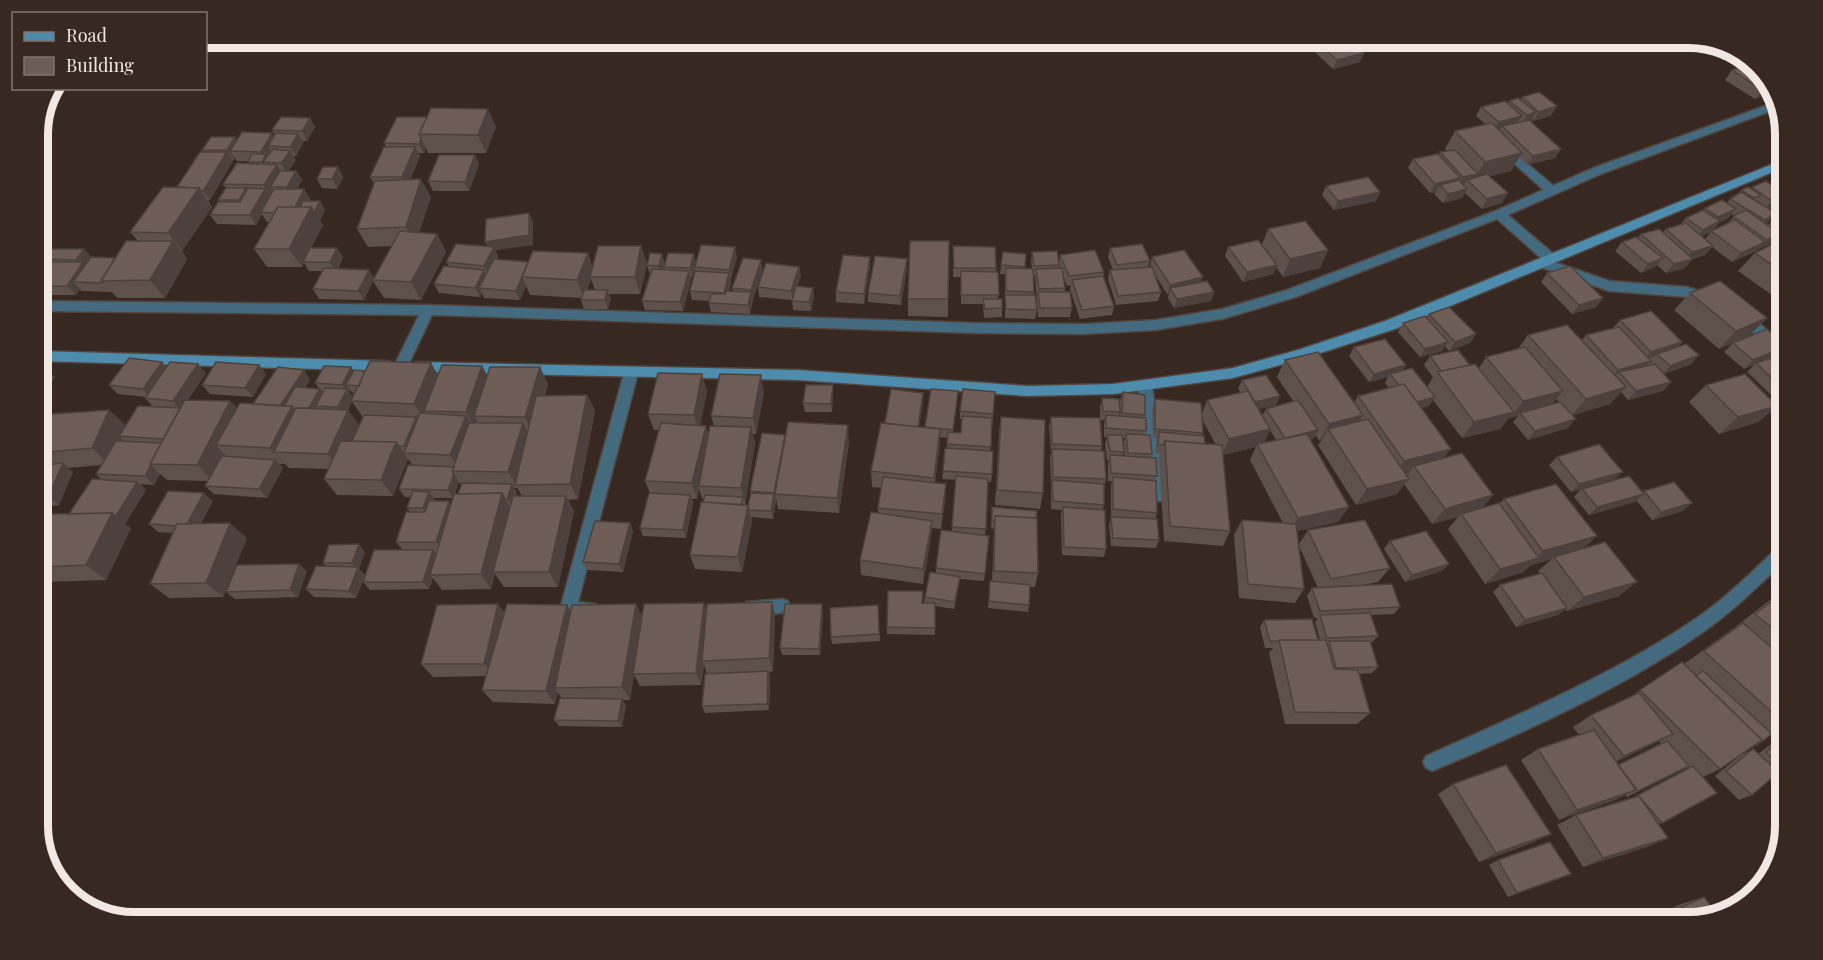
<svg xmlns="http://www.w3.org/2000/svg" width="1823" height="960" font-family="'Playfair Display',serif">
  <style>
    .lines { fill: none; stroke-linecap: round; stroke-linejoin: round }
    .lane-casing { stroke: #51443d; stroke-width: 3 }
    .street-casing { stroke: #51443d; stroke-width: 3 }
    .secondary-casing { stroke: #51443d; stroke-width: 3 }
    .lane { fill: #446a7f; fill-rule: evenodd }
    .street { fill: #446a7f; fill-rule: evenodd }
    .secondary { fill: #4e8cad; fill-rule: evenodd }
    .wall { fill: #5e504a; fill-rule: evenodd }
    .shaded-wall { fill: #4c413c }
    .building { fill: #6d5d56; stroke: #4c413c; stroke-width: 1.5 }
    .rim { fill: none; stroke: #f1e8e3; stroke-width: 8 }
  </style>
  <rect width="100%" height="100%" fill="#372922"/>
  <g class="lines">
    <defs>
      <path id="lane" d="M 1503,143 L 1556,188 L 1556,194 L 1548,194 L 1499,150 L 1497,147 Z
        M 1145,380 L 1152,385 L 1168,497 L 1165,501 L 1155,501 L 1152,497 L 1138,385 Z"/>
      <path id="street" d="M 1776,102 L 1779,108 L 1601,174 L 1508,215 L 1556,256 L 1557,259 L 1554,262 L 1610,281 L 1687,287 L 1714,295 L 1716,298 L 1714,301 L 1709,303 L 1687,297 L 1609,291 L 1537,266 L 1536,263 L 1537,260 L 1542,259 L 1497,219 L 1296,297 L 1222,319 L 1156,330 L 1084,334 L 975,333 L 432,315 L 406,370 L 401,371 L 394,366 L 419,315 L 38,311 L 38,301 L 428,305 L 975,323 L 1084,324 L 1156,320 L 1222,309 L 1287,290 L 1495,211 L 1593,168 Z
        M 1777,162 L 1785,167 L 1785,177 L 1781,176 L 1771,166 Z
        M 1743,311 L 1748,313 L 1785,346 L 1785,359 L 1780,358 L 1738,319 L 1736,316 L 1738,313 Z
        M 631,368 L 638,373 L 578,602 L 596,604 L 598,609 L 596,614 C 586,618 572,618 562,614 L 560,609 L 624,373 Z
        M 1785,544 L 1785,561 C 1762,582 1740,605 1714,624 C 1635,683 1523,733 1432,771 L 1426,768 L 1423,762 L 1426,756 C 1519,714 1616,674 1701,615 C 1729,595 1754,570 1779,546 Z
        M 782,599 L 788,601 L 790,606 L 788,611 C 777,615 757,616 746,612 L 744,607 L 746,602 Z"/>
      <path id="secondary" d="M 1785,159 L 1785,167 L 1395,329 L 1302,359 L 1233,378 L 1113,394 L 1028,396 L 798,380 L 416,372 L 409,367 L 416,362 L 798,370 L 1028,386 L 1113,384 L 1233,368 L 1301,349 L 1385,321 Z
        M 38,351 L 389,361 L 396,366 L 389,371 L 38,361 Z"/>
    </defs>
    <!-- lane casing -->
    <use href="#lane" class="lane-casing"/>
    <!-- street casing -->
    <use href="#street" class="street-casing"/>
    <!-- secondary casing -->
    <use href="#secondary" class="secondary-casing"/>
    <!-- lane -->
    <use href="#lane" class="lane"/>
    <!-- street -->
    <use href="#street" class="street"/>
    <!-- secondary -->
    <use href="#secondary" class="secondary"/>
  </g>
  <!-- wall -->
  <path class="wall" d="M 1308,38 L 1347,38 L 1360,62 L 1333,69 L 1306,44 Z
    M 1753,66 L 1769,81 L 1773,92 L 1771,92 L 1769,94 L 1755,99 L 1725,80 L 1732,70 L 1751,68 Z
    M 1522,97 L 1551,116 L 1533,121 L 1532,120 L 1531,122 L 1561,149 L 1555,158 L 1527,165 L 1519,157 L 1511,171 L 1489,176 L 1502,203 L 1482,209 L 1465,193 L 1462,198 L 1443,203 L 1434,194 L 1436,192 L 1430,193 L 1408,168 L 1413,159 L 1439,155 L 1440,152 L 1447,151 L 1445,149 L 1455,131 L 1485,124 L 1476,116 L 1481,107 L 1508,103 L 1509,101 L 1520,100 Z
    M 397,117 L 496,127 L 486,153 L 428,153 L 426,148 L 424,153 L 418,153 L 420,156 L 410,180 L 431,197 L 419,232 L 437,234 L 446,252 L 421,300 L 384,298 L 373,281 L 364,300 L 319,299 L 313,289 L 323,271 L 309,271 L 304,263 L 302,267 L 267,267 L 254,249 L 269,222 L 267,222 L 262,214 L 256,225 L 217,224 L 210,215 L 220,202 L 218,200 L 226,188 L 223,184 L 249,164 L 248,161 L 237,161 L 235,158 L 234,160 L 232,160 L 233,161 L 210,200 L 208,200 L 212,207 L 182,251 L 187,259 L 165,298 L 118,298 L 112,292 L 81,291 L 80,289 L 76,295 L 38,295 L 38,262 L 47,262 L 44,259 L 84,249 L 91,257 L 115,258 L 138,241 L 130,232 L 177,187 L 204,152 L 202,150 L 237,140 L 274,136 L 275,135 L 272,130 L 310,118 L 315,127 L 307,141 L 302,141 L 303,143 L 296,156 L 293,156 L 296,160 L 288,171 L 296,171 L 302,180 L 297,189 L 304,189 L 310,199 L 309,201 L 320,201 L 325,210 L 320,221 L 323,225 L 311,248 L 343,257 L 338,269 L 369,270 L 374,278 L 392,246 L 368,247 L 357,229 L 374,184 L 370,177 L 386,147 L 384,143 Z
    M 475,155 L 479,164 L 469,191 L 433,191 L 428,181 Z
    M 338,167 L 343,177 L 337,189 L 322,188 L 317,179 Z
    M 1326,186 L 1380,192 L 1376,201 L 1334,210 L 1322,195 Z
    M 1752,187 L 1783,193 L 1785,191 L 1785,202 L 1782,200 L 1778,205 L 1768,209 L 1776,213 L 1766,224 L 1768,225 L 1779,213 L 1785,209 L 1785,304 L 1738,271 L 1755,253 L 1778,241 L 1775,239 L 1771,243 L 1758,249 L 1756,251 L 1732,262 L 1712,247 L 1705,255 L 1692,259 L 1685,268 L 1666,273 L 1657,265 L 1655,267 L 1641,273 L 1615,251 L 1622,242 L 1638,238 L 1641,234 L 1663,232 L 1666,229 L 1681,224 L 1686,218 L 1703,210 L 1705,208 L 1727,203 L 1730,199 L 1738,194 L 1741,190 L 1750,188 ZM 1732,214 L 1735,216 L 1726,224 L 1712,231 L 1720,222 L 1728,218 ZM 1711,232 L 1705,239 L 1702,236 Z
    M 529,213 L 533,222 L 533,245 L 495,250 L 498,256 L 497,259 L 593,267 L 641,246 L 647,264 L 640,294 L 609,294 L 611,299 L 608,309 L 584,309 L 581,300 L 581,298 L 530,295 L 526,286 L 520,300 L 484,298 L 482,293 L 480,297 L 439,293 L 434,284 L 449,266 L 446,262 L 488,247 L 485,242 ZM 591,279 L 595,290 L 587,290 Z
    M 1268,229 L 1328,250 L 1320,268 L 1283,277 L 1276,267 L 1273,274 L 1243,282 L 1225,256 L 1228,247 L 1262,245 Z
    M 953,246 L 996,268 L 998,299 L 1002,308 L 1002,317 L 984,318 L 983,304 L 961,304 L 961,277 L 953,277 Z
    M 1110,248 L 1150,261 L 1148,267 L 1150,267 L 1152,257 L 1201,282 L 1214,292 L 1211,301 L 1174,308 L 1168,298 L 1169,293 L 1167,294 L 1154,273 L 1161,292 L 1158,301 L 1116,305 L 1108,279 L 1110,270 L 1113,270 L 1108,257 Z
    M 1003,252 L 1026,254 L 1025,268 L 1032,269 L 1031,261 L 1032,252 L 1059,265 L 1059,268 L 1060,268 L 1059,264 L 1060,255 L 1104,272 L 1103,277 L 1114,306 L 1112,315 L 1080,319 L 1070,289 L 1071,285 L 1067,286 L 1063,275 L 1065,288 L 1065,292 L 1072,308 L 1070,317 L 1038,317 L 1035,275 L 1034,275 L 1034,295 L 1037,310 L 1035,319 L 1005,318 L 1005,274 L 1000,274 Z
    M 694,254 L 696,263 L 737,257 L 731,279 L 730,279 L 731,282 L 729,291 L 733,291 L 732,288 L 763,270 L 753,299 L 750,314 L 711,312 L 709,303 L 710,301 L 692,300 L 690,291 L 695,271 L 695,268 L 692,277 L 691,277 L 691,280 L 683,311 L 645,310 L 642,301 L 650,275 L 647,265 L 665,263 L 663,270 L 665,270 L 664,267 Z
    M 870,266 L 864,304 L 836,302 L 836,292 Z
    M 799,267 L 801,276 L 797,286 L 813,288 L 814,297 L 811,311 L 793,310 L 792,300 L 759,297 L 758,287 Z
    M 907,268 L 901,305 L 868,302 L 868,293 Z
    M 1547,273 L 1603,298 L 1596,307 L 1572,314 L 1541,282 Z
    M 1690,293 L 1767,318 L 1749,336 L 1719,349 L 1674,310 Z
    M 908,299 L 948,299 L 948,317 L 908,316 Z
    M 1429,314 L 1470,343 L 1449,351 L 1445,346 L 1442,351 L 1420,357 L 1398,332 L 1403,323 L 1426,318 Z
    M 1620,320 L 1682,342 L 1678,346 L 1699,355 L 1691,364 L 1664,374 L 1671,382 L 1663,391 L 1628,400 L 1621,392 L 1610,404 L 1572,415 L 1568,428 L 1528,440 L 1513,422 L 1518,416 L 1509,418 L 1500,429 L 1462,438 L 1433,400 L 1429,406 L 1421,408 L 1444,458 L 1483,508 L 1499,504 L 1504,499 L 1583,548 L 1619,596 L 1567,611 L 1565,609 L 1558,615 L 1516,627 L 1493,592 L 1500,585 L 1540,574 L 1538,571 L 1552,559 L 1531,565 L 1523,572 L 1485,584 L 1448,529 L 1458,517 L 1432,524 L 1404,484 L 1397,494 L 1356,505 L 1318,445 L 1322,440 L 1319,441 L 1316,435 L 1314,438 L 1310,439 L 1349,507 L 1338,522 L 1297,531 L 1299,544 L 1308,530 L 1390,568 L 1378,582 L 1359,586 L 1400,607 L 1394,614 L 1371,615 L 1378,636 L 1371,643 L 1378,667 L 1372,673 L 1359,674 L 1370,713 L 1357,724 L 1285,724 L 1269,653 L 1273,648 L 1265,648 L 1260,627 L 1264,620 L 1320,640 L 1315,622 L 1318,618 L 1314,618 L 1307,596 L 1312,588 L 1318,588 L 1299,546 L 1304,589 L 1295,603 L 1239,598 L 1234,535 L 1242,520 L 1283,523 L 1250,460 L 1256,447 L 1223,455 L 1230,531 L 1223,546 L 1164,541 L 1159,457 L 1160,454 L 1155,453 L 1157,438 L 1153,438 L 1152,408 L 1155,399 L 1202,414 L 1207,400 L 1241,393 L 1238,389 L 1242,380 L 1276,405 L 1258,409 L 1262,416 L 1266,409 L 1293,401 L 1277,377 L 1285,360 L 1354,403 L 1358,396 L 1389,388 L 1385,383 L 1388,377 L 1369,382 L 1349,356 L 1354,347 L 1406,365 L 1402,371 L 1427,387 L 1433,377 L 1424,365 L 1430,356 L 1470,365 L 1479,368 L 1486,357 L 1518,349 L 1528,335 L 1582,340 L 1586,335 L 1613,328 ZM 1556,399 L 1559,402 L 1552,404 ZM 1202,419 L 1216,445 L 1205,444 L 1202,436 L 1203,433 ZM 1270,430 L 1276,440 L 1264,443 Z
    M 1733,343 L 1785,345 L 1785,348 L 1778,355 L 1763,361 L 1785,354 L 1785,420 L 1774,409 L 1758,422 L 1719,434 L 1689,402 L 1706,385 L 1771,399 L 1781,391 L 1770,394 L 1747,372 L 1755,364 L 1744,369 L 1724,352 Z
    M 482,366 L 487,375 L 548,384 L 545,396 L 587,395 L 595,411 L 578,499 L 568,500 L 574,511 L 558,587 L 504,587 L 495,574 L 491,589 L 442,590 L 433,578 L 429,589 L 370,590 L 363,582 L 403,550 L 396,542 L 410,512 L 407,508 L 411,497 L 405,497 L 399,489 L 413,466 L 408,459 L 393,496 L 337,495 L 324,479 L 328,469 L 289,468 L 285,464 L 279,464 L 283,468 L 267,498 L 214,494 L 205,486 L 208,481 L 167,480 L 160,474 L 154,485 L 140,484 L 146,490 L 125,524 L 131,528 L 106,580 L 45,582 L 38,577 L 38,539 L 69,514 L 102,480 L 96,474 L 101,465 L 68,468 L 73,472 L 59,505 L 38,507 L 38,466 L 47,465 L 38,457 L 38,444 L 126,425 L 153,407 L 145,398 L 146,397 L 118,394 L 109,385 L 167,367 L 206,373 L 188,400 L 230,401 L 237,408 L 254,404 L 310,379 L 305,388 L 319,389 L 315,383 L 354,371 L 438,375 ZM 350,390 L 353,393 L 355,393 L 353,397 L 349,392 ZM 352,402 L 363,417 L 359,425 L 348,410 ZM 459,482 L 462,485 L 458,494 L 455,494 ZM 514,488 L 517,488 L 522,496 L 516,496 L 517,492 ZM 433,498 L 452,498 L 451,504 L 435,501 Z
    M 266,374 L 253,397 L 210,394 L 202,385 Z
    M 707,391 L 700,425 L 709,435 L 714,426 L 711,416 L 764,392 L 756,434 L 753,434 L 755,443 L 745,505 L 748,506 L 751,494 L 750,491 L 785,435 L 785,437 L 849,442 L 839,513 L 778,509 L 776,498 L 773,519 L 751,517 L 752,521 L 742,572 L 695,569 L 690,555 L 703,501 L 699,489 L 697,499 L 692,499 L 693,503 L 686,538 L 643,536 L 640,528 L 650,493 L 645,481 L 659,430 L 654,430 L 648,414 Z
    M 958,391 L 953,433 L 961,433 L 962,420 L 960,419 L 960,411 L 995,392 L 990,451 L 992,474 L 991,482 L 988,482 L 985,535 L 989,536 L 984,581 L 960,579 L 954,609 L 935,606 L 935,635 L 887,634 L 887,627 L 922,603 L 924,603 L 925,597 L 936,573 L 936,568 L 952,531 L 956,480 L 942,479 L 943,471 L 947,448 L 948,438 L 940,437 L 935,483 L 946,484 L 945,500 L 941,529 L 932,528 L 931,536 L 923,584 L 861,575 L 860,560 L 878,513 L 878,508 L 881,488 L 872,487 L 871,471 L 885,423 L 923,401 L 919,427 L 925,428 Z
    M 1123,392 L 1145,415 L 1144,418 L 1146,431 L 1145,434 L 1152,454 L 1151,458 L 1157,476 L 1155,481 L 1157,513 L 1155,519 L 1159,540 L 1156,548 L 1111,546 L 1109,525 L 1111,517 L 1111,485 L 1112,481 L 1108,481 L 1108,463 L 1109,460 L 1107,460 L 1105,444 L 1107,437 L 1104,437 L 1104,424 L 1105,420 L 1100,420 L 1100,407 L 1102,398 L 1120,412 L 1119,416 L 1120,416 L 1120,401 ZM 1123,438 L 1125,438 L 1124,442 L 1125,456 L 1123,456 L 1124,452 Z
    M 833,394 L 832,412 L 805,412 L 803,403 Z
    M 1001,417 L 1043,493 L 1040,509 L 995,505 L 999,433 Z
    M 1051,417 L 1102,446 L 1101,451 L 1106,479 L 1104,486 L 1104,505 L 1102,510 L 1106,549 L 1104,557 L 1062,555 L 1061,515 L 1062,510 L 1051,509 L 1051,485 L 1050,457 L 1051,453 L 1049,426 Z
    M 1557,457 L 1615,480 L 1642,492 L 1644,491 L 1683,511 L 1652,520 L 1637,501 L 1635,502 L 1589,515 L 1574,497 L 1581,489 L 1571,492 L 1549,465 Z
    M 213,501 L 201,523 L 247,538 L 223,597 L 169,598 L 150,584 L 173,533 L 158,532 L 149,524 Z
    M 992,507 L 1036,518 L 1038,573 L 1035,587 L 1030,587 L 1029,605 L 1028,612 L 988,608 L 990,581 L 992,582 L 994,529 L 991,528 Z
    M 630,523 L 633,531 L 623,572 L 587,570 L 583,562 Z
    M 1390,541 L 1449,564 L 1442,571 L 1405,582 L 1384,549 Z
    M 365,552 L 359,569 L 365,575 L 356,598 L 314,597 L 306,589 L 326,566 L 323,563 Z
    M 307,571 L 298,597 L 235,599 L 226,592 Z
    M 1785,590 L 1785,728 L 1769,736 L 1757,745 L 1749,749 L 1720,769 L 1703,777 L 1717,793 L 1659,824 L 1668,838 L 1647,847 L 1583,867 L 1557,825 L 1576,815 L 1632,798 L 1687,769 L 1686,768 L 1627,797 L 1626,795 L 1615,800 L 1559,820 L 1521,760 L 1538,749 L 1579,735 L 1573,727 L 1591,715 L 1627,699 L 1682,662 L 1696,675 L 1684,664 L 1734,628 L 1770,600 ZM 1659,741 L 1661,743 L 1618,765 L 1616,762 Z
    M 498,604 L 504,613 L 571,611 L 636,604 L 642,617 L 706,610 L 775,616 L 773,671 L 769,672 L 770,678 L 769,710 L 705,713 L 702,706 L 707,674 L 704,665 L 701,685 L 640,686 L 634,675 L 630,700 L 622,700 L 626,705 L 622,727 L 559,726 L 554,720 L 562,698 L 558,693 L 555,704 L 493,702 L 482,690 L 486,676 L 433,677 L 421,664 Z
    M 878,605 L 880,641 L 832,644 L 831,637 Z
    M 823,612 L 820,655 L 782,655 L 780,648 Z
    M 1785,733 L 1785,787 L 1774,776 L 1752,795 L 1739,800 L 1715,776 L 1741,755 L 1753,749 L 1758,754 L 1771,744 L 1777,741 L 1776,740 Z
    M 1453,784 L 1532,843 L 1479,862 L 1438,794 Z
    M 1498,860 L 1561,878 L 1508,897 L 1489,865 Z
    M 1704,897 L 1689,922 L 1643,922 L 1681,904 Z"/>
  <!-- shaded-wall -->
  <path class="shaded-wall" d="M 1364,53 L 1360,62 L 1333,69 L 1337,60 Z
    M 1771,87 L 1772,90 L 1769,94 L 1755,99 L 1762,90 Z
    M 1557,106 L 1551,116 L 1533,121 L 1539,112 Z
    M 488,109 L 496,127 L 486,153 L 478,135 Z
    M 1536,112 L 1531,122 L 1522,125 L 1527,115 Z
    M 1522,116 L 1516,125 L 1502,126 L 1500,130 L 1493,131 L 1499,122 Z
    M 310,118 L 315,127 L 307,141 L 302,131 Z
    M 272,133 L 278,143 L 268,146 L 272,153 L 263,162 L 269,170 L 268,171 L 262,162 L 264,157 L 261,152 Z
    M 298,134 L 303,143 L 296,156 L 290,147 Z
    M 235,137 L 242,147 L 230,151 L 235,158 L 234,160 L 227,150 Z
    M 421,138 L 426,148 L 424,153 L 419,144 Z
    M 415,147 L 420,156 L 407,187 L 402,177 Z
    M 1561,149 L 1555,158 L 1527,165 L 1533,156 Z
    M 290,151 L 296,160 L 287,173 L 281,163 Z
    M 227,152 L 233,161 L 210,200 L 203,191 Z
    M 1522,153 L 1511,171 L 1474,180 L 1467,180 L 1464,185 L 1458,186 L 1463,177 L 1477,174 L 1485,162 Z
    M 475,155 L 479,164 L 469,191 L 465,182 Z
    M 277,165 L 283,175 L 270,187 L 273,191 L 270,195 L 264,185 Z
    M 338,167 L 343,177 L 337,189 L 332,179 Z
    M 296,171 L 302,180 L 293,196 L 287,187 Z
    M 1460,178 L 1455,188 L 1440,185 L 1436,192 L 1430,193 L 1435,184 Z
    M 421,179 L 431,197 L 415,245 L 406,227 Z
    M 199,188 L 212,207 L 182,251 L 168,233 Z
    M 246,188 L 252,197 L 246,209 L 239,200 Z
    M 265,189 L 271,198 L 261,212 L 262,214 L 256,225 L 250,215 Z
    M 304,189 L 310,199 L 302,213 L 291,213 Z
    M 1467,189 L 1462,198 L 1443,203 L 1448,194 Z
    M 1380,192 L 1376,201 L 1334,210 L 1338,201 Z
    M 1508,193 L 1502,203 L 1482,209 L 1487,199 Z
    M 1785,196 L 1778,205 L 1764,210 L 1772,201 Z
    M 320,201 L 325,210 L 320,221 L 323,225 L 304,262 L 303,262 L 304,263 L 302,267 L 289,249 L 311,207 Z
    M 1736,209 L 1728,218 L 1720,222 L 1712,231 L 1695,239 L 1703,230 L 1711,226 L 1718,217 Z
    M 529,213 L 533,222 L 533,245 L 495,250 L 498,256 L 489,275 L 484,266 L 490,251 L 485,242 Z
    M 1776,213 L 1767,223 L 1757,230 L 1765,220 Z
    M 437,234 L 446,252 L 421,300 L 411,282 Z
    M 1780,234 L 1771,243 L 1732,262 L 1741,253 Z
    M 173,241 L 187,259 L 165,298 L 150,280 Z
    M 641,246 L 647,264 L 640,294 L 635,277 Z
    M 1713,246 L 1705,255 L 1692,259 L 1685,268 L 1666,273 L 1674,264 L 1684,261 L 1692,252 Z
    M 735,247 L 737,257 L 731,279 L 729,270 Z
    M 337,248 L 343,257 L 336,271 L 330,262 Z
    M 84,249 L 92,259 L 73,282 L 80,289 L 76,295 L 67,286 L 81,265 L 76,260 Z
    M 1328,250 L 1320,268 L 1283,277 L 1290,259 Z
    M 588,253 L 594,271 L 590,277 L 591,279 L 584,298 L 577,280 Z
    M 662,254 L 665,263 L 661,275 L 659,266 Z
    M 694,254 L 696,263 L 692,277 L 690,268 Z
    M 870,257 L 870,266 L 864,304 L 864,294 Z
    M 1663,258 L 1655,267 L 1641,273 L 1648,264 Z
    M 907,259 L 907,268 L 901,305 L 900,296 Z
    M 761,260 L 763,270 L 753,299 L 750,314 L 748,305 L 751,290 Z
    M 1277,265 L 1273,274 L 1243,282 L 1247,272 Z
    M 799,267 L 801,276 L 793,300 L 791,291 Z
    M 369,270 L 374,279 L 364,300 L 358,291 Z
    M 484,270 L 489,279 L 479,288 L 482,293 L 480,297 L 475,288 Z
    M 689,271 L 691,280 L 683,311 L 680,302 Z
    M 729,273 L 731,282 L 726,302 L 724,293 Z
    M 522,277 L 526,286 L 520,300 L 516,291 Z
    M 1203,277 L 1200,286 L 1170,288 L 1169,293 L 1167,294 L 1170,285 Z
    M 813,288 L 814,297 L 811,311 L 809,302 Z
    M 607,290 L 611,299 L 608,309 L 605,300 Z
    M 1214,292 L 1211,301 L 1174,308 L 1177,299 Z
    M 1603,298 L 1596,307 L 1572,314 L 1579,305 Z
    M 1767,318 L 1749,336 L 1719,349 L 1736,331 Z
    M 1476,334 L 1470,343 L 1449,351 L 1455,342 Z
    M 1448,342 L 1442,351 L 1420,357 L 1425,349 Z
    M 1682,342 L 1673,351 L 1657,354 L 1654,357 L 1643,360 L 1651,352 Z
    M 1785,347 L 1778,355 L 1744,369 L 1753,360 Z
    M 1699,355 L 1691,364 L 1662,375 L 1670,366 Z
    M 1651,361 L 1642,370 L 1619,372 L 1614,377 L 1610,378 L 1618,370 Z
    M 38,362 L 55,377 L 38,404 Z
    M 162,362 L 171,371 L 151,398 L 143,389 Z
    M 431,363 L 441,380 L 424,411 L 427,415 L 425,420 L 414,404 Z
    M 198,364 L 206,373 L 181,410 L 173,401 Z
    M 259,365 L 266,374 L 253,397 L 245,388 Z
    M 1406,365 L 1400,374 L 1390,374 L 1388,377 L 1369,382 L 1374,374 Z
    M 482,366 L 491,383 L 474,416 L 478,422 L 475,428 L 466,412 Z
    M 351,367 L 357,376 L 346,385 L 350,390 L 349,392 L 354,398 L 344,416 L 338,407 L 347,391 L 342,385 Z
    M 540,367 L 548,384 L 533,433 L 525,417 Z
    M 304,370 L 310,379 L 292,407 L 306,423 L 274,452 L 285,464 L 284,464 L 270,448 L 280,407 Z
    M 702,374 L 707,391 L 699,431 L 694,415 Z
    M 761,375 L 764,392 L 756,434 L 753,418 Z
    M 1671,382 L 1663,391 L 1628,400 L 1636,391 Z
    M 1785,384 L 1785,387 L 1781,391 L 1770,394 L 1780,386 Z
    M 833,385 L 833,394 L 832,412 L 831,404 Z
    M 1626,387 L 1610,404 L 1571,416 L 1586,399 Z
    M 320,389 L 327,397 L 316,406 L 319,411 L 308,410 Z
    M 1563,391 L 1549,408 L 1520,413 L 1518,416 L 1510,418 L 1523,401 Z
    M 923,393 L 923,401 L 917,439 L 917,431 Z
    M 587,395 L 595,411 L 578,499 L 570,484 Z
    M 1280,396 L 1276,405 L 1251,411 L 1255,402 Z
    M 1435,397 L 1429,406 L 1408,412 L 1414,403 Z
    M 230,401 L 245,418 L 216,445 L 226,456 L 213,481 L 197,465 Z
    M 1777,406 L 1758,422 L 1719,434 L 1738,417 Z
    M 109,410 L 127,426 L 119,436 L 122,438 L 110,465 L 92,448 Z
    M 348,410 L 360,426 L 341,470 L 328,454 Z
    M 1514,412 L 1500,429 L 1462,438 L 1474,422 Z
    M 1363,415 L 1353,432 L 1328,429 L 1322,440 L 1319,441 L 1329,424 Z
    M 466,416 L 476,432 L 461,471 L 450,455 Z
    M 416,417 L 422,425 L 409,453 L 404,446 Z
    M 1576,419 L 1568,428 L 1528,440 L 1535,431 Z
    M 523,423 L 532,439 L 516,485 L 508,472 Z
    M 848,425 L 849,442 L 839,513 L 837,498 Z
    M 706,426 L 710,442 L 699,486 L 699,489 L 697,499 L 692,483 Z
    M 751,427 L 755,443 L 745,503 L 741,488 Z
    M 940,429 L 940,446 L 933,493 L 934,478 Z
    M 1270,429 L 1262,446 L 1257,444 L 1256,447 L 1222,455 L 1229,439 Z
    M 1318,430 L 1314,438 L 1281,447 L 1286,439 Z
    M 785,435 L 786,443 L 775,494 L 776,502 L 773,519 L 771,511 Z
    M 396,442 L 408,459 L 393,496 L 381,480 Z
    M 1451,449 L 1439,465 L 1414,466 L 1409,473 L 1393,477 L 1404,461 Z
    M 275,460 L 283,468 L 267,498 L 259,489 Z
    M 63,463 L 73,472 L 59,505 L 48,497 Z
    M 151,465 L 160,474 L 154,485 L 145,476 Z
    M 1623,472 L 1614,480 L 1571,492 L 1579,484 Z
    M 454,474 L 459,482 L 453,499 L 448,490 Z
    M 1409,479 L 1397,494 L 1356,505 L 1367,489 Z
    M 137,482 L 146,490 L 125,524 L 131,528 L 106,580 L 86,565 L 112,513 Z
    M 512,484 L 517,492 L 512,507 L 507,499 Z
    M 946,484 L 945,500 L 941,529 L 942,514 Z
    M 429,492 L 435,500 L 429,516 L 423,508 Z
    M 204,493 L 213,501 L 195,534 L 186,526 Z
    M 502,493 L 511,509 L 493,572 L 495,574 L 491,589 L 481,574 Z
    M 1644,494 L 1635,502 L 1589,515 L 1597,507 Z
    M 690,495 L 693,503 L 686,538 L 683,530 Z
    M 1493,495 L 1480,511 L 1461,514 L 1458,517 L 1432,524 L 1445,509 Z
    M 566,496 L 574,511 L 558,587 L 549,572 Z
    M 449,501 L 454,509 L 442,550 L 436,542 Z
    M 1692,503 L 1683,511 L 1652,520 L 1661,512 Z
    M 748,505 L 752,521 L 742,572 L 738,557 Z
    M 1349,507 L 1338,522 L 1289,533 L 1298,518 Z
    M 932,521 L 931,536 L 923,584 L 923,569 Z
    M 230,523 L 247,538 L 223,597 L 206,583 Z
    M 630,523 L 633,531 L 623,572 L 619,564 Z
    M 1597,536 L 1581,551 L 1554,557 L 1552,559 L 1531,565 L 1523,572 L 1485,584 L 1500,569 L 1536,558 L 1543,551 Z
    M 359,544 L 365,552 L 359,569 L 365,575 L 356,598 L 349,591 L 357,569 L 352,563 Z
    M 433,550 L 439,557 L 430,575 L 433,578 L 429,589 L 423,582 Z
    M 299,564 L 307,571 L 298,597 L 290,590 Z
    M 1449,564 L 1442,571 L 1405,582 L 1412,575 Z
    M 1637,582 L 1619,596 L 1567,611 L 1584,597 Z
    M 772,602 L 775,616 L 773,671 L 769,658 Z
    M 704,603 L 709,617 L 702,661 L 704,665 L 701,685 L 696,673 Z
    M 498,604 L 509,618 L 495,676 L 484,664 Z
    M 636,604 L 643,618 L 633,674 L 634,675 L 630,700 L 622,687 Z
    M 822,604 L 823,612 L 820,655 L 819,649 Z
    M 567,605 L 575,619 L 555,688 L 558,693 L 555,704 L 546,691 Z
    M 1567,608 L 1558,615 L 1516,627 L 1525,620 Z
    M 768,671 L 770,678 L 769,710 L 767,704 Z
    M 622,699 L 626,705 L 622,727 L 618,721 Z
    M 1673,734 L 1652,745 L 1605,767 L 1624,756 Z
    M 1636,790 L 1615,800 L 1559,820 L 1577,810 Z
    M 1551,834 L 1532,843 L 1479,862 L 1496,853 Z
    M 1668,838 L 1647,847 L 1583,867 L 1603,858 Z
    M 1571,874 L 1561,878 L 1508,897 L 1517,893 Z"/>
  <!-- building -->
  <path class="building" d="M 1313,38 L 1347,38 L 1364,53 L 1337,60 Z
    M 1746,65 L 1767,78 L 1769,81 L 1771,87 L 1762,90 L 1732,70 Z
    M 1539,92 L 1557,106 L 1539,112 L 1522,97 Z
    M 1518,98 L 1536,112 L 1527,115 L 1509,101 Z
    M 1505,101 L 1522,116 L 1499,122 L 1481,107 Z
    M 431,108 L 488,109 L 478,135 L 419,134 Z
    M 281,117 L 310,118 L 302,131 L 272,130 Z
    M 397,117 L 427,117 L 419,134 L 421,138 L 419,144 L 384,143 Z
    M 1529,120 L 1561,149 L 1533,156 L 1502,126 Z
    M 1492,123 L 1522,153 L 1485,162 L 1455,131 Z
    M 242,132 L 272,133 L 261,152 L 230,151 Z
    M 276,133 L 298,134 L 290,147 L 268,146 Z
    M 211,137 L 235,137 L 227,150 L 202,150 Z
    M 384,147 L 415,147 L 402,177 L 370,177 Z
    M 273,149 L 290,151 L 281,163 L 263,162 Z
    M 1455,150 L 1478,174 L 1463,177 L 1440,152 Z
    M 200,152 L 227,152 L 203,191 L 201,191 L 199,188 L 177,187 Z
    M 252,154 L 266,154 L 262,162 L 248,162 Z
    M 1438,154 L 1460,178 L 1435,184 L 1413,159 Z
    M 439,155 L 475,155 L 465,182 L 428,181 Z
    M 237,163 L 277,165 L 264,185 L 223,184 Z
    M 323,167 L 338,167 L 332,179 L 317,179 Z
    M 280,171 L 296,171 L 287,187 L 270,187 Z
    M 1487,174 L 1508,193 L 1487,199 L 1467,180 Z
    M 1368,177 L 1380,192 L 1338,201 L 1326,186 Z
    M 421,179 L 406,227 L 357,229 L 375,181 Z
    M 1459,180 L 1467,189 L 1448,194 L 1440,185 Z
    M 1766,181 L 1785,195 L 1785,196 L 1772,201 L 1752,187 Z
    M 163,187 L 199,188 L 168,233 L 130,232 Z
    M 1748,187 L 1761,195 L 1754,198 L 1741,190 Z
    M 226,188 L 246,188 L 239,200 L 218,200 Z
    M 248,188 L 265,189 L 250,215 L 210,215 L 218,202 L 240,202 Z
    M 274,189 L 304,189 L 295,207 L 278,207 L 274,213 L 261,212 Z
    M 1741,192 L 1776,213 L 1765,220 L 1730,199 Z
    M 1722,200 L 1736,209 L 1718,217 L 1705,208 Z
    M 303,201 L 320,201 L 314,212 L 311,207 L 300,207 Z
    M 278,207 L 311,207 L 289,249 L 254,249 Z
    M 1785,209 L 1785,217 L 1779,213 Z
    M 1703,210 L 1720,221 L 1703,230 L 1686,218 Z
    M 1746,210 L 1780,234 L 1767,240 L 1733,216 Z
    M 529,213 L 529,235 L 485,242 L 486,219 Z
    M 1735,220 L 1765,242 L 1741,253 L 1711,231 Z
    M 1305,221 L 1328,250 L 1290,259 L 1268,229 Z
    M 1686,223 L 1713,246 L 1692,252 L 1666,229 Z
    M 1659,229 L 1693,259 L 1674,264 L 1641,234 Z
    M 400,231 L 437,234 L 411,282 L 373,280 Z
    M 1636,237 L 1663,258 L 1648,264 L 1622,242 Z
    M 1782,239 L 1785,242 L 1785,274 L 1755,253 Z
    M 1258,240 L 1277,265 L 1247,272 L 1228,247 Z
    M 126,241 L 173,241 L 150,280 L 101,281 Z
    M 910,241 L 949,241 L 948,299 L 908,299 Z
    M 456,244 L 494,247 L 484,266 L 446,262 Z
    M 1142,244 L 1150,261 L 1117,265 L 1110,248 Z
    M 701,245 L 735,247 L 729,270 L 695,267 Z
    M 598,246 L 641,246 L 635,277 L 590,277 Z
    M 953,246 L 995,247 L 996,268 L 954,268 Z
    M 310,248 L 337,248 L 330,262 L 303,262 Z
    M 52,249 L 84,249 L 76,260 L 44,259 Z
    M 1095,250 L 1104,272 L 1069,276 L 1060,255 Z
    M 1184,250 L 1203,277 L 1170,285 L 1152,257 Z
    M 533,251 L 588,253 L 577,280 L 522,277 Z
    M 1057,251 L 1059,265 L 1034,266 L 1032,252 Z
    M 1003,252 L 1026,254 L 1025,267 L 1001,265 Z
    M 650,253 L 662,254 L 659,266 L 647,265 Z
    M 668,253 L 694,254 L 690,268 L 664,267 Z
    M 843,255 L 870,257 L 864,294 L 836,292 Z
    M 875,256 L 907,259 L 900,296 L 868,293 Z
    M 91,257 L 115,258 L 101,281 L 103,283 L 73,282 Z
    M 743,258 L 761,260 L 751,290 L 732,288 Z
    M 494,259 L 528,262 L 516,291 L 479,288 Z
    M 38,262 L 83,262 L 67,286 L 38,286 Z
    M 766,263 L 799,267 L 791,291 L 758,287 Z
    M 444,266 L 484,270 L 475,288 L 434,284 Z
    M 1570,266 L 1603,298 L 1579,305 L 1547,273 Z
    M 1152,267 L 1161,292 L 1118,296 L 1110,270 Z
    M 324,268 L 369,270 L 358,291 L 313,289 Z
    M 1006,268 L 1033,269 L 1034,292 L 1006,291 Z
    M 1062,268 L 1065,288 L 1039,289 L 1036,269 Z
    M 652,269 L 689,271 L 680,302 L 642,301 Z
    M 695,271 L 729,273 L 724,293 L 690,291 Z
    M 961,271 L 998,272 L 999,295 L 961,295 Z
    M 1103,276 L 1114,306 L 1082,310 L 1072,280 Z
    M 1207,281 L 1214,292 L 1177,299 L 1170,288 Z
    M 1720,281 L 1767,318 L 1736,331 L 1690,293 Z
    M 796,286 L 813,288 L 809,302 L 792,301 Z
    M 584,290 L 607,290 L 605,300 L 581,300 Z
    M 726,291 L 751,292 L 748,305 L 709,303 L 711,294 L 725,294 Z
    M 1038,292 L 1070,292 L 1072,308 L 1040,308 Z
    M 1005,295 L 1035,295 L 1037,310 L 1006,309 Z
    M 983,299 L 1002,299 L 1002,308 L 985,309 Z
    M 1449,307 L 1476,334 L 1455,342 L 1429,314 Z
    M 1651,311 L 1682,342 L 1651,352 L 1620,320 Z
    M 1425,316 L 1448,342 L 1425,349 L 1403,323 Z
    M 1567,325 L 1626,387 L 1586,399 L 1528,335 Z
    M 1619,327 L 1651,361 L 1618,370 L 1586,335 Z
    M 1767,329 L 1785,345 L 1785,347 L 1753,360 L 1733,343 Z
    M 1385,339 L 1406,365 L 1374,374 L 1354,347 Z
    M 1686,344 L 1699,355 L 1670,366 L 1657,354 Z
    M 1525,347 L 1563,391 L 1523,401 L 1486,357 Z
    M 1458,350 L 1470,365 L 1441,371 L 1430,356 Z
    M 1318,352 L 1363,415 L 1329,424 L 1285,360 Z
    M 1785,354 L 1785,384 L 1780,386 L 1756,363 Z
    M 129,358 L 162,362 L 143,389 L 109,385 Z
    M 370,361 L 431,363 L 414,404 L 351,401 Z
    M 170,362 L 198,364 L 173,401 L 145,398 Z
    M 216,362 L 259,365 L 245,388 L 202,385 Z
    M 1475,364 L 1514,412 L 1474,422 L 1437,372 Z
    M 1655,364 L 1671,382 L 1636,391 L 1619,372 Z
    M 442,365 L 482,366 L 466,412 L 424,411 Z
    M 324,366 L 351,367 L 342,385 L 315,383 Z
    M 278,367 L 304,370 L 280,406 L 253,404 Z
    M 490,367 L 540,367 L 525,417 L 474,416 Z
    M 1412,368 L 1435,397 L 1417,402 L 1404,384 L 1399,385 L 1390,374 Z
    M 354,370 L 365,371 L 359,386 L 346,385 Z
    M 658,373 L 702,374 L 694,415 L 648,414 Z
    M 720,374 L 761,375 L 753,418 L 711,416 Z
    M 1745,374 L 1777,406 L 1738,417 L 1706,385 Z
    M 1266,375 L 1280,396 L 1255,402 L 1242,380 Z
    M 1404,384 L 1451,449 L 1404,461 L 1358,396 Z
    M 806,385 L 833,385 L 831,404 L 803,403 Z
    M 295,387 L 320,389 L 309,408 L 296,408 L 294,409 L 292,406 L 284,406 Z
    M 325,388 L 347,389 L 338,407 L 316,406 Z
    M 891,389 L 923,393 L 918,427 L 885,423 Z
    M 931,389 L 958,391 L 953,430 L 925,427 Z
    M 963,389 L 995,392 L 993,414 L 960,411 Z
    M 1248,391 L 1270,429 L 1229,439 L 1207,400 Z
    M 1123,392 L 1145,395 L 1145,415 L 1122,413 Z
    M 587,395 L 570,484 L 515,485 L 536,396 Z
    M 1102,398 L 1119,399 L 1120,412 L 1103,411 Z
    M 1155,399 L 1201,403 L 1203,433 L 1155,429 Z
    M 185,400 L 230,401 L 197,465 L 150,464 Z
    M 1298,400 L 1318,430 L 1285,438 L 1266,409 Z
    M 1560,402 L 1576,419 L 1535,431 L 1520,413 Z
    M 240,403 L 292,406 L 270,448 L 216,445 Z
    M 138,406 L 180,408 L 163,439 L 119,436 Z
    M 296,408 L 348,410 L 328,454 L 274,452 Z
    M 109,410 L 92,448 L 38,453 L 38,444 L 52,414 Z
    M 420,413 L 466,416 L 450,455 L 404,453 Z
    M 364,415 L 416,417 L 404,446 L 399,446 L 396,442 L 352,441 Z
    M 1106,415 L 1146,418 L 1146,431 L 1106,428 Z
    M 962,416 L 992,418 L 991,447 L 947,444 L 948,432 L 961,433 Z
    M 1001,417 L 1045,420 L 1043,493 L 997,490 Z
    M 1051,417 L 1100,418 L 1102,446 L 1052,444 Z
    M 1368,419 L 1409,479 L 1367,489 L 1328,429 Z
    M 788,422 L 848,425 L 837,498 L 775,494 Z
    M 469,423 L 523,423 L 508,472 L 452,471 Z
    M 661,423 L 706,426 L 692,483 L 645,481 Z
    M 881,423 L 940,429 L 934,478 L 871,471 Z
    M 710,426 L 751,427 L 741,488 L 699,486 Z
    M 1159,432 L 1204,436 L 1205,444 L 1165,441 L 1163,445 L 1158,445 Z
    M 762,433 L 785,435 L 774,493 L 750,491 Z
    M 1126,434 L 1150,435 L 1152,454 L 1128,453 Z
    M 1307,434 L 1349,507 L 1298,518 L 1257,444 Z
    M 1107,435 L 1122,435 L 1124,452 L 1110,451 Z
    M 116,441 L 161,443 L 150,464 L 151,465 L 145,476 L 96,474 Z
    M 341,441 L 396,442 L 381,480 L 324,479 Z
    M 1165,441 L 1222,445 L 1230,531 L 1170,526 Z
    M 1599,444 L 1623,472 L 1579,484 L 1557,457 Z
    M 945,448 L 993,451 L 992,474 L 943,471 Z
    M 1052,449 L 1104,451 L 1106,479 L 1053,477 Z
    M 1462,453 L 1493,495 L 1445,509 L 1414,466 Z
    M 1110,455 L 1156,458 L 1157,476 L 1111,473 Z
    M 222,456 L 275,460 L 259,489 L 205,486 Z
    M 63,463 L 48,497 L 38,498 L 38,466 Z
    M 408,465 L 454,467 L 452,471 L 454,474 L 448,490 L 399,489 Z
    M 956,476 L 988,479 L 986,529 L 952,527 Z
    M 1629,476 L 1644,494 L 1597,507 L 1582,489 Z
    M 883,477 L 946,484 L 942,514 L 878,508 Z
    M 1113,477 L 1156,481 L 1157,513 L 1113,509 Z
    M 92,479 L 137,482 L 116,516 L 112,513 L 69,514 Z
    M 1052,480 L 1104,484 L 1104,505 L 1053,501 Z
    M 1674,482 L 1692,503 L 1661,512 L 1644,491 Z
    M 462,483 L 512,484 L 507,499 L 505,499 L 502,493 L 458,494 Z
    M 1556,484 L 1597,536 L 1543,551 L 1504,499 Z
    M 168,491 L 204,493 L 187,524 L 177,524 L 176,526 L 149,524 Z
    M 413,491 L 429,492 L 423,508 L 407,508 Z
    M 502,493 L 481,574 L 430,575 L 454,494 Z
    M 649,493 L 690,495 L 683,530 L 640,528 Z
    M 751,493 L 774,494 L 771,511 L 749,510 L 748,506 Z
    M 705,495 L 743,497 L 741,505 L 703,502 Z
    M 513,496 L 566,496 L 549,572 L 493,572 Z
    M 429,501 L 449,501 L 436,542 L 396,542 L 406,512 L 425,512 Z
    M 701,502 L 748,505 L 738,557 L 690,555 Z
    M 1499,503 L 1539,558 L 1500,569 L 1461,514 Z
    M 992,507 L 1037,511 L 1036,518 L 995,516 L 995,521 L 992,521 Z
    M 1063,507 L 1105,510 L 1106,549 L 1064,547 Z
    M 871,512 L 932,521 L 923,569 L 860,560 Z
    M 112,513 L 86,565 L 38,567 L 38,539 L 51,514 Z
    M 995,516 L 1037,518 L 1038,573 L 994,571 Z
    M 1111,517 L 1157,519 L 1159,540 L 1113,538 Z
    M 1242,520 L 1296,524 L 1304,589 L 1248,584 Z
    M 1365,520 L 1390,568 L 1331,579 L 1308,530 Z
    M 595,521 L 630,523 L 619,564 L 583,562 Z
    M 230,523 L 206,583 L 150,584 L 177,524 Z
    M 941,530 L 989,536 L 985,574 L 936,568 Z
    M 1426,531 L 1449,564 L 1412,575 L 1390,541 Z
    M 1605,542 L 1637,582 L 1584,597 L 1554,557 Z
    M 359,544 L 352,563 L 323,563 L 329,545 Z
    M 374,550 L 433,550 L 423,582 L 363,582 Z
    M 299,564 L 290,590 L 226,592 L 237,565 Z
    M 316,566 L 358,567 L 349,591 L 306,589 Z
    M 930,572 L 960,577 L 955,602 L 925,597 Z
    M 1542,573 L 1567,608 L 1525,620 L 1500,585 Z
    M 990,581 L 1030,585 L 1029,605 L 989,601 Z
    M 1392,584 L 1400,607 L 1320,611 L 1312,588 Z
    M 888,591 L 923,591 L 922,603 L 935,603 L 935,628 L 887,627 Z
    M 1785,591 L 1785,639 L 1755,614 Z
    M 772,602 L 769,658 L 702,661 L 707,604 Z
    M 704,603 L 696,673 L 633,674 L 644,604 Z
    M 498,604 L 484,664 L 421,664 L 437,605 Z
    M 507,604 L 567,605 L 546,691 L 482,690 Z
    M 636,604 L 622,687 L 555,688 L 572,605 Z
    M 785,604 L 822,604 L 819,649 L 780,648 Z
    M 878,605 L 879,634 L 831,637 L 830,608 Z
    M 1370,613 L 1378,636 L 1327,638 L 1320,615 Z
    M 1312,619 L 1318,640 L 1279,640 L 1278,641 L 1270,641 L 1264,620 Z
    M 1743,623 L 1785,659 L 1785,724 L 1704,651 Z
    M 1279,640 L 1326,640 L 1334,669 L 1358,670 L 1370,713 L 1295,712 Z
    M 1329,641 L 1370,641 L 1378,667 L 1336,668 Z
    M 1682,662 L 1762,740 L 1720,769 L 1640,690 Z
    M 768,671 L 767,704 L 702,706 L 705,674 Z
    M 1703,671 L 1772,734 L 1757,745 L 1756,744 L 1762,740 L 1696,676 Z
    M 1639,693 L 1673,734 L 1624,756 L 1591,715 Z
    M 560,698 L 622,699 L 618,721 L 554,720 Z
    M 1594,730 L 1636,790 L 1577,810 L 1538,749 Z
    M 1783,738 L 1785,740 L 1785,770 L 1766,752 Z
    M 1667,741 L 1689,766 L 1638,791 L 1618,765 Z
    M 1753,749 L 1779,772 L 1752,795 L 1726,771 Z
    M 1506,765 L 1551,834 L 1496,853 L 1453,784 Z
    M 1693,766 L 1717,793 L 1662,823 L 1638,795 Z
    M 1639,796 L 1668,838 L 1603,858 L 1576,815 Z
    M 1550,842 L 1571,874 L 1517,893 L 1498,860 Z
    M 1704,897 L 1717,914 L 1689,922 L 1653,922 L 1652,921 Z"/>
  <!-- crop -->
  <path d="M0 0H1823V960H0ZM134 48H1689A86 86 0 0 1 1775 134V826A86 86 0 0 1 1689 912H134A86 86 0 0 1 48 826V134A86 86 0 0 1 134 48Z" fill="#372922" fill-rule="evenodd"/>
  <path class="rim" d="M134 48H1689A86 86 0 0 1 1775 134V826A86 86 0 0 1 1689 912H134A86 86 0 0 1 48 826V134A86 86 0 0 1 134 48Z"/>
  <!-- legend -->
  <rect x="12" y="12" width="195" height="78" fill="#372922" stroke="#81756f" stroke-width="1.5"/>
  <rect x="24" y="32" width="30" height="9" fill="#4e8cad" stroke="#81756f" stroke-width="1.5"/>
  <text x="66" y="42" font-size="18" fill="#f1e8e3">Road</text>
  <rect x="24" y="57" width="30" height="18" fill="#6d5d56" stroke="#81756f" stroke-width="1.5"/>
  <text x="66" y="72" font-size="18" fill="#f1e8e3">Building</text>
</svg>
